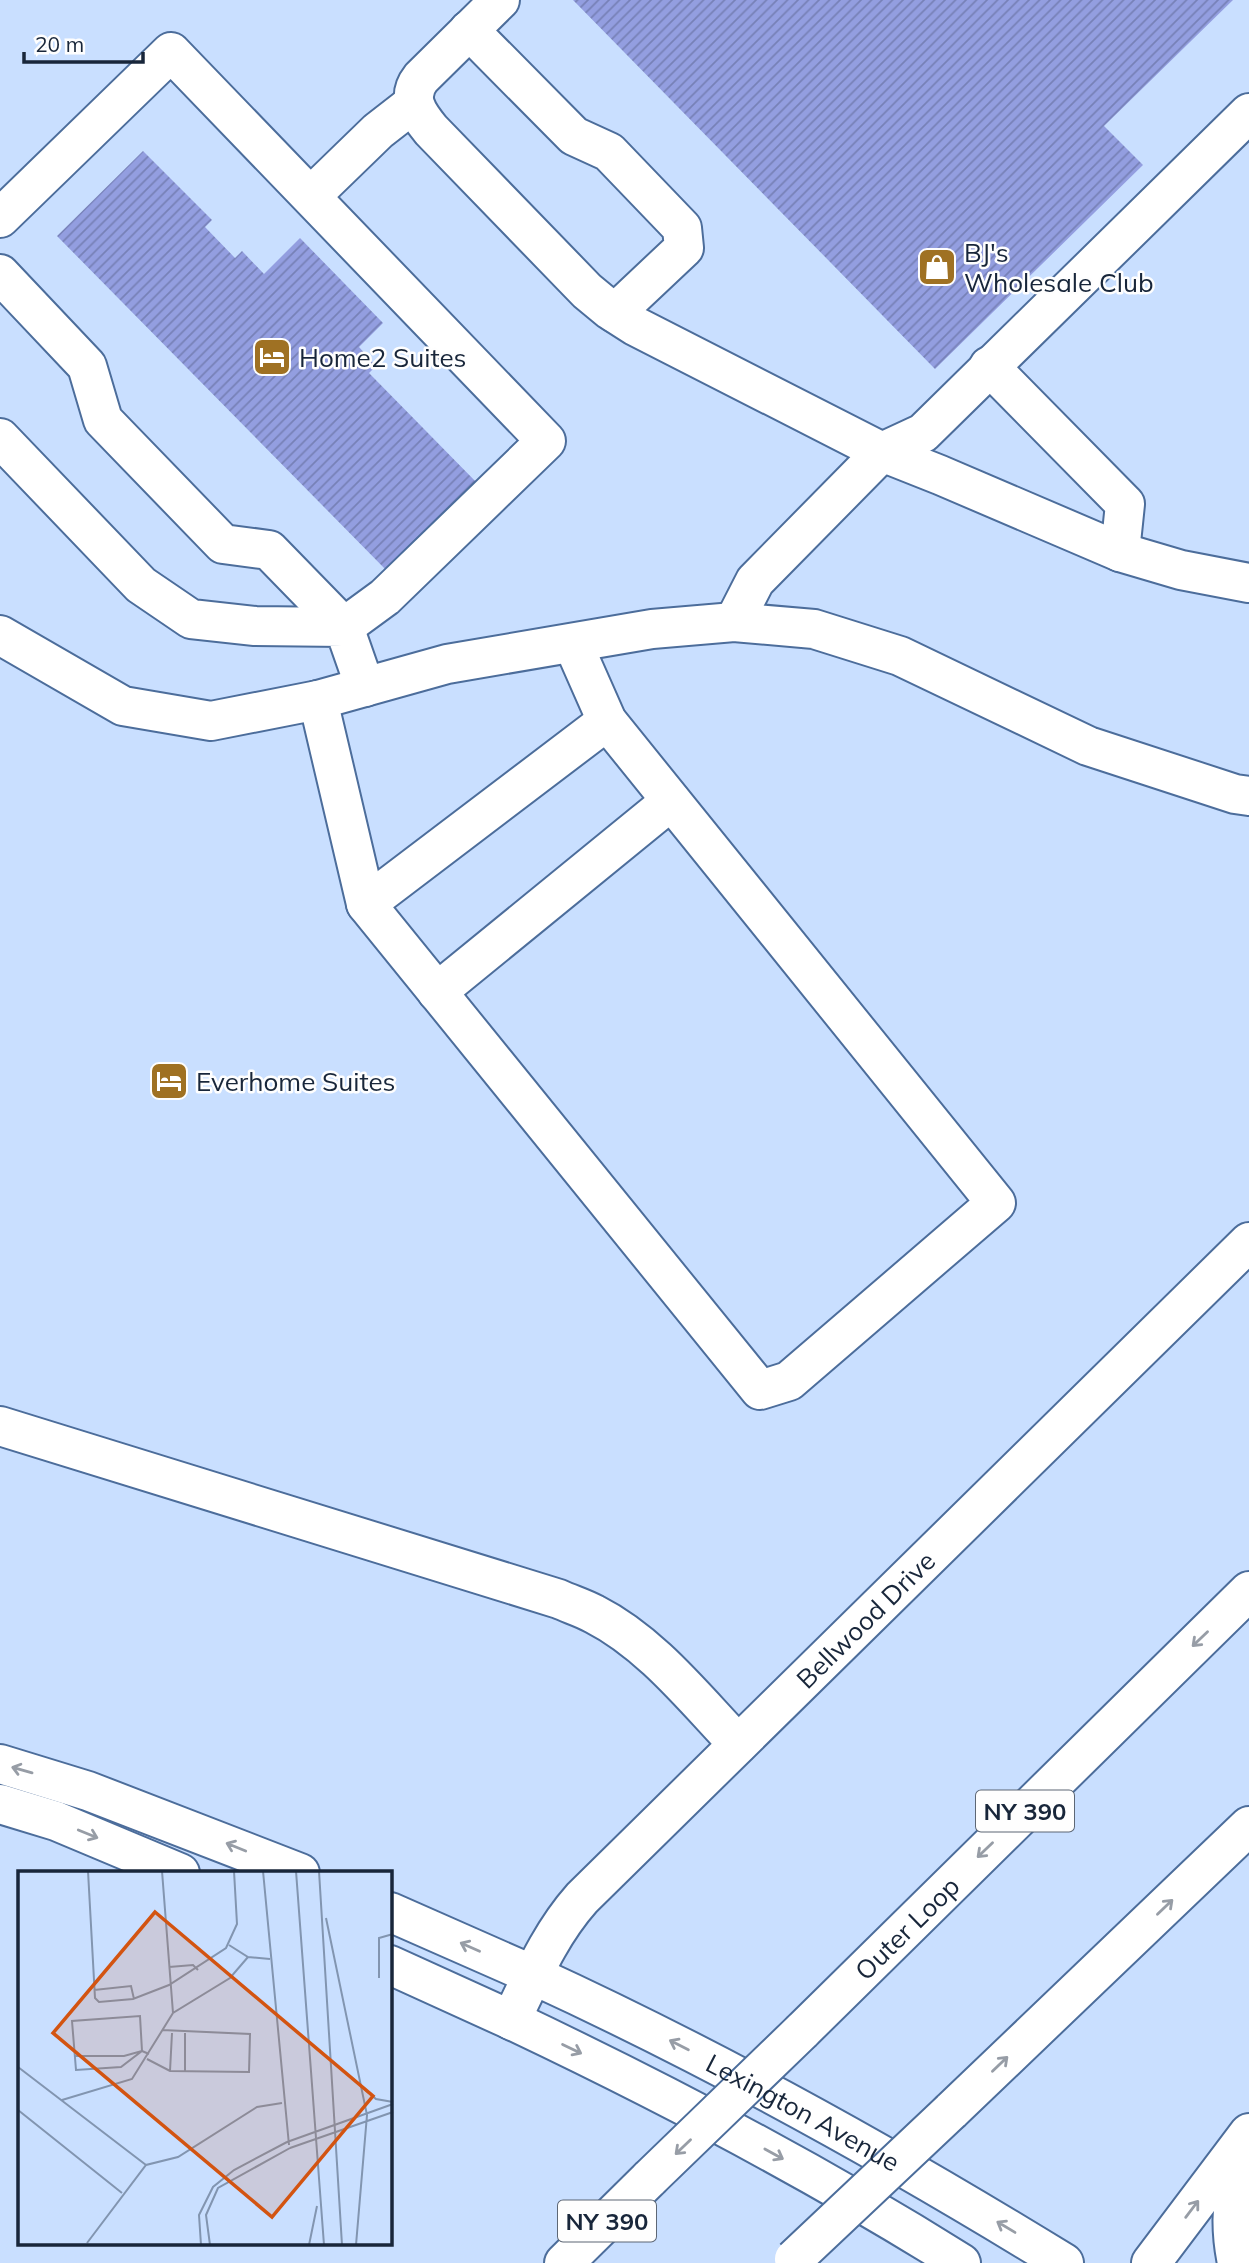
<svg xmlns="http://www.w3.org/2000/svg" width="1249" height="2263" font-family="Mulish,sans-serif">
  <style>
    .building { fill: url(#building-hatch) }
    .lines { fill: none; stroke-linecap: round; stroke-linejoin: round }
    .minor-casing { stroke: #4c6d9b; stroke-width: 42 }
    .major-casing { stroke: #4c6d9b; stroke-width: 42 }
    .highway-casing { stroke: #4c6d9b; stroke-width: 42 }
    .minor { stroke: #fff; stroke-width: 38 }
    .major { stroke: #fff; stroke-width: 38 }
    .highway { stroke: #fff; stroke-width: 38 }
    .highway-bridge-casing { stroke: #4c6d9b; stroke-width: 42; stroke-linecap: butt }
    .highway-bridge { stroke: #fff; stroke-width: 38 }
    .oneway { stroke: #979da6 }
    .labels { text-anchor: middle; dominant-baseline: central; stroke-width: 5; stroke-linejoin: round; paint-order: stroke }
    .shield { fill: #fefefe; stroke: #5d6775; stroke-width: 2 }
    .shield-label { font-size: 24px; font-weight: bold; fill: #18263a }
    .poi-label { font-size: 26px; fill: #18263a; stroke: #fefefe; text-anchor: start }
    .street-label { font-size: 26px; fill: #18263a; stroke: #fefefe }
    .inset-road { fill: none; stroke: #8295b0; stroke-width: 2 }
    .view { fill: #d35411; fill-opacity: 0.15; stroke: #d35411; stroke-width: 3.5 }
    .inset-edge { fill: none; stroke: #18263a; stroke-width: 3.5 }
  </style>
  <defs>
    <pattern id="building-hatch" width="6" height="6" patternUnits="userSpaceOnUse" patternTransform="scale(1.75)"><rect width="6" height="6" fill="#939ee0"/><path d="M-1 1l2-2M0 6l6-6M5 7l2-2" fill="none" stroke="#7781b7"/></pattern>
  </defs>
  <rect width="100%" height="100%" fill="#c9dfff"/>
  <!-- building -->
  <path class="building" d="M 573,0 L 1233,0 L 1104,126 L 1143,165 L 935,369 Z
    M 143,151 L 212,220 L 205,227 L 235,258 L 242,251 L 264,274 L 300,238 L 383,323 L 359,347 L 376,366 L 369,373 L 480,486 L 390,574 L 57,236 Z"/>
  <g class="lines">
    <defs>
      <g id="minor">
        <path d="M 500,0 L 421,78 C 406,97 417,113 431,130 L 587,291 L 610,310 L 635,326 L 882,452 L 940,475 L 1120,552 L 1181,570 L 1249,583"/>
        <path d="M 469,30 L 574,136 L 609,152 L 682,228 L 684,248 L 615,313"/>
        <path d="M 311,196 L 378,131 L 414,103"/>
        <path d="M 0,218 L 171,52 L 546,441 L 385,597 L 344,627 L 269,550 L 223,544 L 103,420 L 87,366 L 0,274"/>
        <path d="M 989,366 L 1125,504 L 1120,552"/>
        <path d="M 0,438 L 141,585 L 191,619 L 255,626 L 344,627 L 365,687"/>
        <path d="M 734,622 L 755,581 L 882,452 L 923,433 L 1249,113"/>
        <path d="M 0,635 L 123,706 L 211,721 L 318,700 L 447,664 L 652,629 L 734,622 L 814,629 L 900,656 L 1088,746 L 1235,794 L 1249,796"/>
        <path d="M 318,700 L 366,904 L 760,1390 L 789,1381 L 996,1203 L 607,721 L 573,644"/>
        <path d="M 366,904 L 607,721"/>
        <path d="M 437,992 L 671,801"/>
        <path d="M 0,1426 L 559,1599 C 570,1604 583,1608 594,1614 C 651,1643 694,1698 738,1744"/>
        <path id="s1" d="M 511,2020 C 532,1977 550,1934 582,1898 L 1249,1242"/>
      </g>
      <g id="major">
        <path id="s2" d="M 533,1975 C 716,2059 892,2157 1064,2263"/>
        <path d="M 511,2020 C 665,2093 817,2173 961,2263"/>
      </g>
      <g id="highway">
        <path d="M 0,1764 L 88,1791 L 300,1873"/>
        <path d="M 0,1804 L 56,1821 L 180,1873"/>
        <path d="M 390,1912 L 533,1975"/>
        <path d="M 390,1965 L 511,2020"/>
        <path id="s3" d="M 802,2031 L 1249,1591"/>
        <path d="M 951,2111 L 1249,1826"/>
        <path d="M 564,2263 L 650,2178"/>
        <path d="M 1151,2263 L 1249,2133"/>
        <path d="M 1237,2263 C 1229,2225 1232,2185 1246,2148"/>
      </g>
    </defs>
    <!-- minor casing -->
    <use href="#minor" class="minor-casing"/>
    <!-- major casing -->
    <use href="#major" class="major-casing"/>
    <!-- highway casing -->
    <use href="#highway" class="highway-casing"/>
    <!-- minor -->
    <use href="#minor" class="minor"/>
    <!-- major -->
    <use href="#major" class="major"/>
    <!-- highway -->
    <use href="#highway" class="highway"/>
    <defs>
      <path id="highway-bridge" d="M 650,2178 L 802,2031
        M 794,2259 L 951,2111"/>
    </defs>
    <!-- highway-bridge casing -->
    <use href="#highway-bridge" class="highway-bridge-casing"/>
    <!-- highway-bridge -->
    <use href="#highway-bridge" class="highway-bridge"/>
  </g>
  <!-- one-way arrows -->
  <defs><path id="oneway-shaft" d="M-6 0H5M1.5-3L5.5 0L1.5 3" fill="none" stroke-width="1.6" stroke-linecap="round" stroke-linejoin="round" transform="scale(1.75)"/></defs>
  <g class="oneway">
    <use href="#oneway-shaft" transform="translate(1200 1639) rotate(136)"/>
    <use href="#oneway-shaft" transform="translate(22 1770) rotate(-164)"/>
    <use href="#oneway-shaft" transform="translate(88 1834) rotate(22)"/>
    <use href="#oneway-shaft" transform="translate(236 1847) rotate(-158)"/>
    <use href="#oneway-shaft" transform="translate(985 1850) rotate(136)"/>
    <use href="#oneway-shaft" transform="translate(1165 1907) rotate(-44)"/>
    <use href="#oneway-shaft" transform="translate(470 1947) rotate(-156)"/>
    <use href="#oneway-shaft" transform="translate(679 2045) rotate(-153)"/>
    <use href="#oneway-shaft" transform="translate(572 2049) rotate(26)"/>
    <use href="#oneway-shaft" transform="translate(1000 2064) rotate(-44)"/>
    <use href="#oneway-shaft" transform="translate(683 2147) rotate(136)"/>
    <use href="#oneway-shaft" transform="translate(774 2154) rotate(29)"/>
    <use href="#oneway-shaft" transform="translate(1192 2209) rotate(-53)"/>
    <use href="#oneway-shaft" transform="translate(1006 2227) rotate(-149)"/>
  </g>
  <!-- icons -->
  <defs>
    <symbol id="shop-square" viewBox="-11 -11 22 22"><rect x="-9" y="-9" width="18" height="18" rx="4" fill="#9f7123" stroke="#fefefe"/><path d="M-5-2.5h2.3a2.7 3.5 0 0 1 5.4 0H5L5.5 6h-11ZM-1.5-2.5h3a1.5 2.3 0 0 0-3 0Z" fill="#fff"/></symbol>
    <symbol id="hotel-square" viewBox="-11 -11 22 22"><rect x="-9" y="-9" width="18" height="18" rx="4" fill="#9f7123" stroke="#fefefe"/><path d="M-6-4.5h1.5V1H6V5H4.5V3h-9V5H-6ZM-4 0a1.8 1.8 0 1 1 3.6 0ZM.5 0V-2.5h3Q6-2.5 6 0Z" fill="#fff"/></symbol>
  </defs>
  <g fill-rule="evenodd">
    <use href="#shop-square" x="915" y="245" width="44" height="44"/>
    <use href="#hotel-square" x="250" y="335" width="44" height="44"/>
    <use href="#hotel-square" x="147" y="1059" width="44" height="44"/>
  </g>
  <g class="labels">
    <!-- shield labels -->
    <g class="shield">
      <rect x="976" y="1790.5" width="98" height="41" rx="5"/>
      <rect x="558" y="2200.5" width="98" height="41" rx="5"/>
    </g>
    <g class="shield-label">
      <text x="1025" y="1811">NY 390</text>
      <text x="607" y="2221">NY 390</text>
    </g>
    <!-- poi labels -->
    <g class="poi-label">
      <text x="964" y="252">BJ's<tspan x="964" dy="30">Wholesale Club</tspan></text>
      <text x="299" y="357">Home2 Suites</text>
      <text x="196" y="1081">Everhome Suites</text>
    </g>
    <!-- street labels -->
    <g class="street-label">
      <text stroke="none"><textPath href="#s1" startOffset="539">Bellwood Drive</textPath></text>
      <text stroke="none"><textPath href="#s3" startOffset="147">Outer Loop</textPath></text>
      <text stroke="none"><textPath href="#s2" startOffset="303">Lexington Avenue</textPath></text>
    </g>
  </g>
  <!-- overview -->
  <g transform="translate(18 1871)">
    <rect width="374" height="374" fill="#c9dfff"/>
    <path class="inset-road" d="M 70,0 L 77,127 L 81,131 L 115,128 L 151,114 L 208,77 L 219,53 L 216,0M 144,0 L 155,142M 245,0 L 271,274M 278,0 L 306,374M 301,0 L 324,374M 308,47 L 349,244 L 338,374M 211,74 L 230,86 L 252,88M 151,96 L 175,94 L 180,99M 361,107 L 361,67 L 375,63M 76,119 L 113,115 L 116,128M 57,185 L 106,185 L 124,180 L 122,145 L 54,150 L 58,199 L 103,196 L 124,180 L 131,183M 129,188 L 152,200 L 231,201 L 232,163 L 144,159M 0,196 L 128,294M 152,200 L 154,162M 167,200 L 167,162M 345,217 L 358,228 L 375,231M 44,229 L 114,208 L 155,142 L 212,107 L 230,86M 0,239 L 104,322M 269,271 L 375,233M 272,277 L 375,241M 69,372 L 128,294 L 160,286 L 239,236 L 264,232M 183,374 L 181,344 L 195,316 L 216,299 L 269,271M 192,374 L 188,344 L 200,317 L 272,277M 291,374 L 299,335"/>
    <path class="view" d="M 137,41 L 355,225 L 254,346 L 35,162 Z"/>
    <rect width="374" height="374" class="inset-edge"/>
  </g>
  <!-- scale -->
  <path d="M24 52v10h119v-10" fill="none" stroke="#18263a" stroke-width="3.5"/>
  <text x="35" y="52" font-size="21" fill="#18263a" stroke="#fefefe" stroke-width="5" paint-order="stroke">20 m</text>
</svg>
